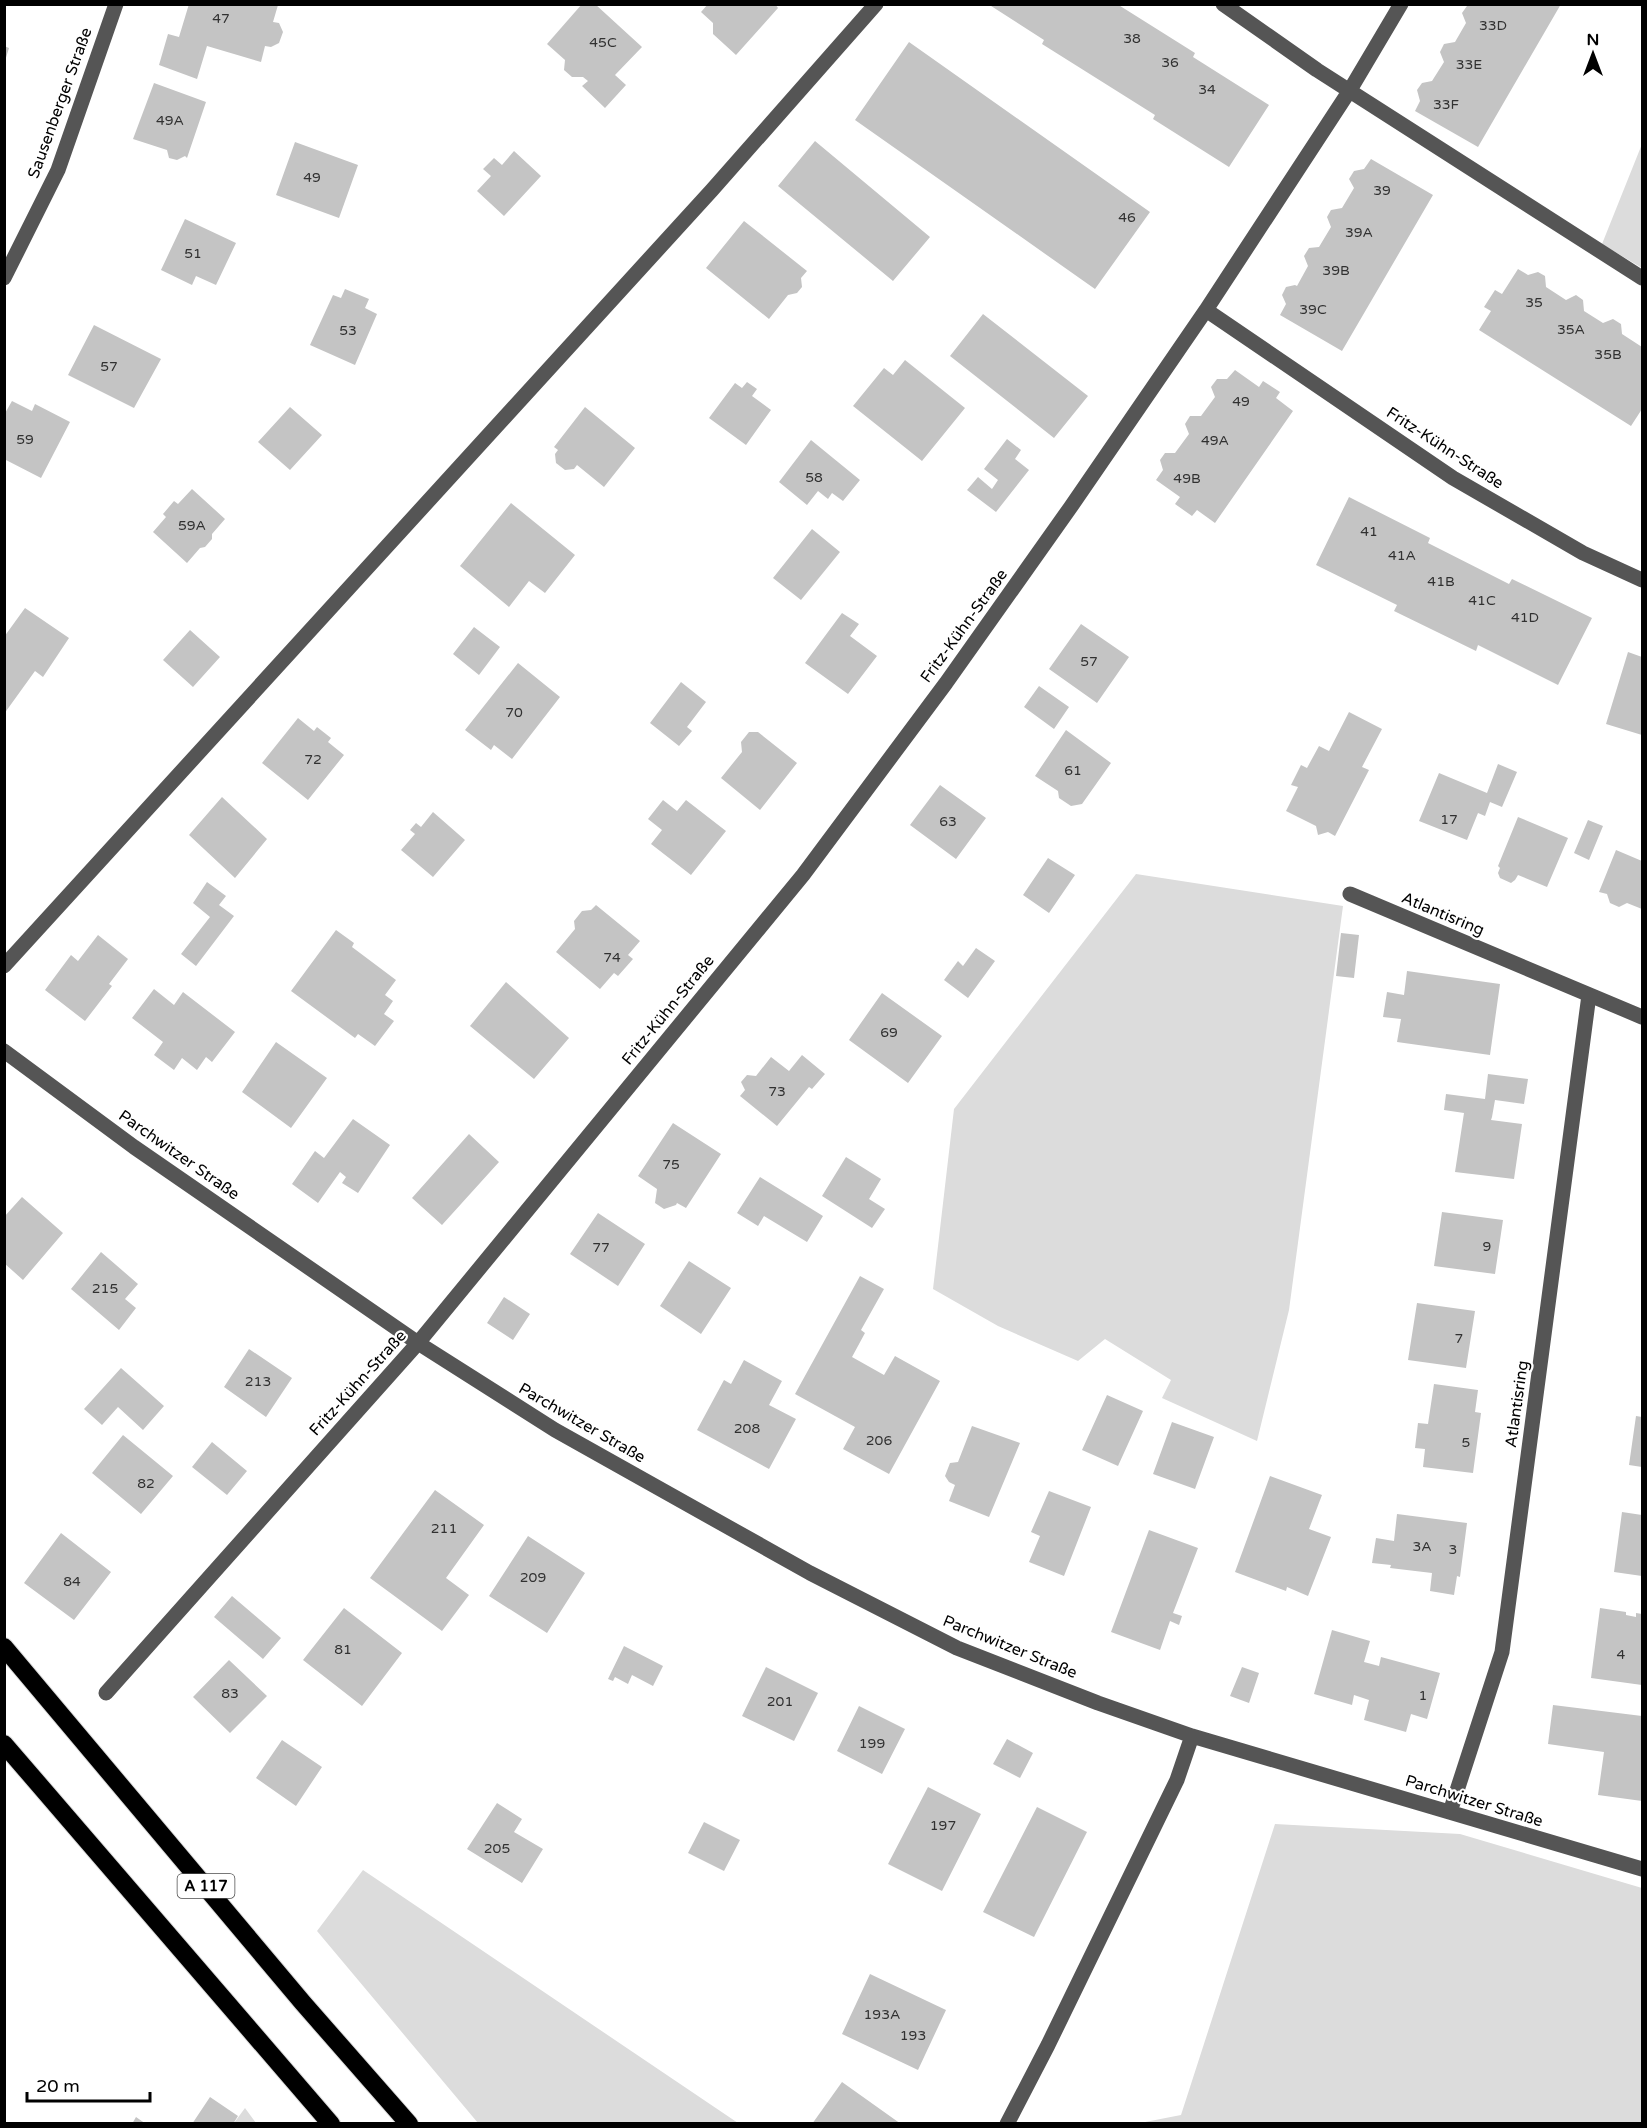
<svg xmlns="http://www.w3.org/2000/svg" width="1647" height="2128" font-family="'Varela Round',sans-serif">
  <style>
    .green { fill: #dcdcdc }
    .building { fill: #c4c4c4 }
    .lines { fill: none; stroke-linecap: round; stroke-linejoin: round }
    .highway-casing { stroke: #dbdbdb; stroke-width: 20 }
    .minor { stroke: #555; stroke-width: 15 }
    .highway { stroke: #000; stroke-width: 18 }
    .labels { text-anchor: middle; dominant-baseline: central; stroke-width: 4.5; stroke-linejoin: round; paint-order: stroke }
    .number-label { font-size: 14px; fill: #313131 }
    .shield { fill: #fff; stroke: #4c4c4c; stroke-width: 1.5 }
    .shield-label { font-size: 15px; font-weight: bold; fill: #000 }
    .street-label { font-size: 16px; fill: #000; stroke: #fff }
  </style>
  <rect width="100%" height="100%" fill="#fff"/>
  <!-- green -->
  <path class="green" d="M 1642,144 L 1642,268 L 1602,244 Z
    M 1136,874 L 1343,906 L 1289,1310 L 1257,1441 L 1162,1398 L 1171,1380 L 1105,1339 L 1078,1361 L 998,1326 L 933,1289 L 954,1109 Z
    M 1275,1824 L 1460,1834 L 1642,1888 L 1642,2123 L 1140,2123 L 1181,2115 Z
    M 363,1870 L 738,2123 L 478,2123 L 317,1931 Z
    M 245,2108 L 256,2123 L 234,2123 Z"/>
  <!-- building -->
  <path class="building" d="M 189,4 L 278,5 L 273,22 L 279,23 L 283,32 L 279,43 L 271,47 L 265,46 L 261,62 L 207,46 L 197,79 L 159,65 L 168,34 L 179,37 Z
    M 582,4 L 595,4 L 642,47 L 615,75 L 626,85 L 605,108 L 582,86 L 588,81 L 583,77 L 572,77 L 564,70 L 565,60 L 547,44 Z
    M 708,4 L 775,4 L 778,8 L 736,55 L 713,34 L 713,23 L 701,12 Z
    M 988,4 L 1117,4 L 1195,53 L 1193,57 L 1269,105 L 1229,167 L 1153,119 L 1155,115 L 1042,44 L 1044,40 Z
    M 1471,4 L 1561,4 L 1478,147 L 1415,111 L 1420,101 L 1417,90 L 1422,83 L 1432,81 L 1444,62 L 1440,52 L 1444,44 L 1455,42 L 1466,23 L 1462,13 L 1467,6 Z
    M 909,42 L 1150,212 L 1095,289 L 855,120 Z
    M 4,46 L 9,48 L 5,61 L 4,61 Z
    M 154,83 L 206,102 L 187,158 L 185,156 L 177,160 L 169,158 L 167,150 L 133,139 Z
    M 815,141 L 930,237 L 893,281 L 778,186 Z
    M 295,142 L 358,165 L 339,218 L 276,195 Z
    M 514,151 L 541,176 L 504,216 L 477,191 L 491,176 L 483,169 L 494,158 L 502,165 Z
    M 1371,159 L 1433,195 L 1342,351 L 1280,315 L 1286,304 L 1282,295 L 1286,287 L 1295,285 L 1297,286 L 1308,266 L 1304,256 L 1309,248 L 1319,247 L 1331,227 L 1327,217 L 1331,210 L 1342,208 L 1354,188 L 1349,179 L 1354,171 L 1364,169 Z
    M 185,219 L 236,243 L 216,285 L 196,276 L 192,285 L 161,270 Z
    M 744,221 L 807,271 L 801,278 L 802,287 L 797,293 L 788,295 L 769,319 L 706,268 Z
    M 1518,269 L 1528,275 L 1538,272 L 1545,276 L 1546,287 L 1566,300 L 1576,295 L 1583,300 L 1584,311 L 1603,323 L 1613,319 L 1621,324 L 1622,334 L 1642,347 L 1642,409 L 1631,426 L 1479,330 L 1491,311 L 1484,307 L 1495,290 L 1502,294 Z
    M 345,289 L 369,299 L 365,308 L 377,314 L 355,365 L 310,345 L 333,295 L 341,298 Z
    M 983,314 L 1088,396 L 1054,438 L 950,356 Z
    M 94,325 L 161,359 L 134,408 L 68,375 Z
    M 905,360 L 965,408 L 922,461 L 853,406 L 884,368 L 893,375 Z
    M 1235,370 L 1259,387 L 1263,381 L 1280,392 L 1276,398 L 1293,411 L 1215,523 L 1197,510 L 1192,516 L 1175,504 L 1180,497 L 1156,480 L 1163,470 L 1160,460 L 1165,453 L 1175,453 L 1189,434 L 1185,424 L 1190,416 L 1201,416 L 1215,397 L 1211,387 L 1217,379 L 1227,379 Z
    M 747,382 L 757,389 L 752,396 L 771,410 L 746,445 L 709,418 L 735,383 L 742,388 Z
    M 12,401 L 32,411 L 35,404 L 70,422 L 41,478 L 4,459 L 4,415 Z
    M 290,407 L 322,435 L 290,470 L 258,442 Z
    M 585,407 L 635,448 L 604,487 L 577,465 L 574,469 L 565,470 L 556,463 L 555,454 L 558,450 L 554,447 Z
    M 1007,439 L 1021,450 L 1015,459 L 1029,470 L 996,512 L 967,490 L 978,477 L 992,489 L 998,480 L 984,469 Z
    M 811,440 L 860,480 L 843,501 L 832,493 L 828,499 L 818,491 L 807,505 L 779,482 Z
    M 192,489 L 225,519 L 212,534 L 212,539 L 205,547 L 200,548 L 187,563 L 153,532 L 166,517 L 163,514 L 174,501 L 178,504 Z
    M 1349,497 L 1430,538 L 1428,543 L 1509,584 L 1512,579 L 1592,618 L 1558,685 L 1478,645 L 1476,651 L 1394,611 L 1397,605 L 1316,565 Z
    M 511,503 L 575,555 L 545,593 L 529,581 L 509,607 L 460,566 Z
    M 812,529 L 840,552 L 801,600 L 773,578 Z
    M 25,608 L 69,638 L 43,677 L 35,671 L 4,714 L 4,637 Z
    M 842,613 L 859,624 L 850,636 L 877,656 L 848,694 L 805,663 Z
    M 1081,624 L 1129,657 L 1097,703 L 1049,669 Z
    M 474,627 L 500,647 L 479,675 L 453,654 Z
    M 190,630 L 220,657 L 193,687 L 163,660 Z
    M 1628,652 L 1642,657 L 1642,735 L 1606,724 Z
    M 518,663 L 560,697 L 512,759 L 494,745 L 491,750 L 465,730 Z
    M 681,682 L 706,702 L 687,727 L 692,731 L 679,746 L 650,723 Z
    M 1039,686 L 1069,707 L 1054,729 L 1024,707 Z
    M 1349,712 L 1382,729 L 1362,767 L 1369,770 L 1335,836 L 1328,832 L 1318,835 L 1316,826 L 1286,811 L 1298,787 L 1291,785 L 1301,765 L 1307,768 L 1319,746 L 1329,751 Z
    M 298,718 L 314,731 L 317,727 L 331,738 L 328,742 L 344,755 L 308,800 L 262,763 Z
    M 1066,730 L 1111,763 L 1082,804 L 1071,806 L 1059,798 L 1058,791 L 1035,776 Z
    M 749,732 L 758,732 L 797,763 L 760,810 L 721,778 L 742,752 L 741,742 Z
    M 1498,764 L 1517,772 L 1502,807 L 1490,802 L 1485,816 L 1478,813 L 1467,840 L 1419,821 L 1439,773 L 1487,793 Z
    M 940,785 L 986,818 L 956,859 L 910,825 Z
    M 222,797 L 267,839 L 235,878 L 189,835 Z
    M 663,800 L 677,811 L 686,800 L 726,831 L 691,875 L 651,844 L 662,830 L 648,819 Z
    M 433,812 L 465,840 L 433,877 L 401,850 L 415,834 L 410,830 L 416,823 L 421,827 Z
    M 1518,817 L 1568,838 L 1547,887 L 1518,875 L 1515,880 L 1511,883 L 1500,878 L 1498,873 L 1500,868 L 1498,866 Z
    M 1588,820 L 1603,826 L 1589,860 L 1574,853 Z
    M 1616,850 L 1642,861 L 1642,909 L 1627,903 L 1619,907 L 1610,903 L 1607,894 L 1599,892 Z
    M 1048,858 L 1075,875 L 1049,913 L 1023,895 Z
    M 207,882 L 226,896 L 219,905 L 234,916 L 196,966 L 181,954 L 210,917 L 193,903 Z
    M 596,905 L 640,941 L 628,955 L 633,959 L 618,976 L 614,973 L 600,989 L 556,952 L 575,929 L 574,921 L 582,911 L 591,910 Z
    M 336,930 L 354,943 L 352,947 L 396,980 L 385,995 L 393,1001 L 384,1014 L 394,1021 L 375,1046 L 358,1034 L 355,1038 L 291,991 Z
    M 1341,933 L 1359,935 L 1354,978 L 1336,976 Z
    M 98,935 L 128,959 L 109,984 L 112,986 L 85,1021 L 45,990 L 71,955 L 78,961 Z
    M 976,948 L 995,961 L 968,998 L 944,980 L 958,961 L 963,966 Z
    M 1407,971 L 1500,984 L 1490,1055 L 1397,1042 L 1401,1019 L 1383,1017 L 1387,992 L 1404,995 Z
    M 506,982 L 569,1038 L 534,1079 L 470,1026 Z
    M 154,989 L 174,1005 L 183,992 L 235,1032 L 212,1062 L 206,1057 L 197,1070 L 182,1058 L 174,1070 L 154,1055 L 163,1042 L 132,1018 Z
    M 882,993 L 942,1036 L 908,1083 L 849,1040 Z
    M 276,1042 L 327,1078 L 291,1128 L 242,1092 Z
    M 802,1055 L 825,1074 L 812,1089 L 809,1087 L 777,1126 L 740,1096 L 745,1090 L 741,1082 L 747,1075 L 756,1076 L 771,1057 L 789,1071 Z
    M 1488,1074 L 1528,1079 L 1524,1104 L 1495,1100 L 1492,1117 L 1491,1120 L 1522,1124 L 1514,1179 L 1455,1172 L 1464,1113 L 1444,1110 L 1446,1094 L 1485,1099 Z
    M 353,1119 L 390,1145 L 358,1193 L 342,1183 L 346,1177 L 340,1172 L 318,1203 L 292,1184 L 315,1151 L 324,1158 Z
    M 673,1123 L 721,1154 L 686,1208 L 677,1203 L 676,1205 L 664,1209 L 655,1203 L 657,1189 L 638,1176 Z
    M 469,1134 L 499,1162 L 442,1225 L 412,1198 Z
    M 846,1157 L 881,1179 L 869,1199 L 885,1209 L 872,1228 L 822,1196 Z
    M 760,1177 L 823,1216 L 807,1242 L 764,1216 L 758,1226 L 737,1213 Z
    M 22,1197 L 63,1233 L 23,1280 L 4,1263 L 4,1217 Z
    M 1442,1212 L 1503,1220 L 1495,1274 L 1434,1266 Z
    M 598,1213 L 645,1244 L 618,1286 L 570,1254 Z
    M 101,1252 L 138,1284 L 125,1299 L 136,1308 L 119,1330 L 71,1289 Z
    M 689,1261 L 731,1288 L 701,1334 L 660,1306 Z
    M 860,1276 L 884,1289 L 861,1330 L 865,1333 L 852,1357 L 884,1375 L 895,1356 L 940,1381 L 889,1474 L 843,1449 L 855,1427 L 795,1394 Z
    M 504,1297 L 530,1314 L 513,1340 L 487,1323 Z
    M 1417,1303 L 1475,1311 L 1466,1368 L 1408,1360 Z
    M 249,1349 L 292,1378 L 266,1417 L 224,1387 Z
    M 744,1360 L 782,1381 L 769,1405 L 796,1419 L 769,1469 L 697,1430 L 724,1380 L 731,1384 Z
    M 121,1368 L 164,1406 L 143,1430 L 118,1407 L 102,1425 L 84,1409 Z
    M 1434,1384 L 1478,1390 L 1475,1412 L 1481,1413 L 1473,1473 L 1423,1467 L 1425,1449 L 1415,1448 L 1418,1423 L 1428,1424 Z
    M 1107,1395 L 1143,1411 L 1118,1466 L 1082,1450 Z
    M 1636,1416 L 1642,1417 L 1642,1467 L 1629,1465 Z
    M 1172,1422 L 1214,1437 L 1195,1489 L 1153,1474 Z
    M 972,1426 L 1020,1443 L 989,1517 L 949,1501 L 955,1485 L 949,1482 L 945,1476 L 950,1463 L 958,1462 Z
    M 123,1435 L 173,1476 L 141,1514 L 92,1473 Z
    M 212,1442 L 247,1471 L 227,1495 L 192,1467 Z
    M 1270,1476 L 1322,1495 L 1309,1529 L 1331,1537 L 1308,1596 L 1287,1587 L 1286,1591 L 1235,1572 Z
    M 435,1490 L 484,1525 L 446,1578 L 469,1595 L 442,1631 L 370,1578 Z
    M 1049,1491 L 1091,1507 L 1064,1576 L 1029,1562 L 1040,1536 L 1031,1532 Z
    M 1622,1512 L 1642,1515 L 1642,1576 L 1614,1572 Z
    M 1397,1514 L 1467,1523 L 1460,1577 L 1457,1576 L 1454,1595 L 1430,1591 L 1432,1573 L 1390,1568 L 1391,1565 L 1372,1563 L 1376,1538 L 1394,1541 Z
    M 1149,1530 L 1198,1548 L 1173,1613 L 1182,1616 L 1179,1625 L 1170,1621 L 1160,1650 L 1111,1632 Z
    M 61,1533 L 111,1572 L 74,1620 L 24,1583 Z
    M 528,1536 L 585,1573 L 547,1633 L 489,1596 Z
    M 232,1596 L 281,1638 L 263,1659 L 214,1617 Z
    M 344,1608 L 402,1653 L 362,1706 L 303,1660 Z
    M 1600,1608 L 1626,1612 L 1626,1615 L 1636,1617 L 1636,1613 L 1642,1614 L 1642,1685 L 1591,1678 Z
    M 1332,1630 L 1370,1641 L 1364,1662 L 1379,1666 L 1381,1657 L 1440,1673 L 1427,1719 L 1411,1714 L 1406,1732 L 1364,1720 L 1369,1700 L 1354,1695 L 1352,1705 L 1314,1694 Z
    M 624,1646 L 663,1666 L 653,1686 L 632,1675 L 628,1684 L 615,1677 L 613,1681 L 608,1679 Z
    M 229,1660 L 267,1696 L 230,1733 L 193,1697 Z
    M 766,1667 L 818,1693 L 794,1741 L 742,1716 Z
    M 1242,1667 L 1259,1673 L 1249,1703 L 1230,1696 Z
    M 1553,1705 L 1642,1716 L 1642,1801 L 1598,1795 L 1604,1752 L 1548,1744 Z
    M 859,1706 L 905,1729 L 882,1774 L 837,1751 Z
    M 1007,1739 L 1033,1753 L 1020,1778 L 993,1764 Z
    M 282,1740 L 322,1767 L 296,1806 L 256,1778 Z
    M 928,1787 L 981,1814 L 942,1891 L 888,1864 Z
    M 497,1803 L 522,1819 L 514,1832 L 543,1849 L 522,1883 L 467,1849 Z
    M 1037,1807 L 1087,1832 L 1034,1937 L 983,1912 Z
    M 704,1822 L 740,1840 L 724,1871 L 688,1853 Z
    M 870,1974 L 946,2010 L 918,2070 L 842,2034 Z
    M 842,2082 L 901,2124 L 812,2124 Z
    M 210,2097 L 238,2116 L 233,2124 L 192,2124 Z
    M 136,2117 L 146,2124 L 132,2124 Z"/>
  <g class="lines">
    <defs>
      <path id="highway" d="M 4,1647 L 303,2003 L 409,2124
        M 4,1744 L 331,2124"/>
    </defs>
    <!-- highway casing -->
    <use href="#highway" class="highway-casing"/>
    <!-- minor -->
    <path class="minor" d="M 1223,4 L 1317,70 L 1642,278
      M 4,278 L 58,170 L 116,4
      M 1206,310 L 1453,478 L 1583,553 L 1642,580
      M 1350,894 L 1642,1017
      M 4,966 L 712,190 L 876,4
      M 4,1051 L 134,1147 L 418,1343 L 555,1430 L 810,1573 L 957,1648 L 1098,1703 L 1192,1736 L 1642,1869
      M 106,1693 L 418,1343 L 803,875 L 946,683 L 1070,508 L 1206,310 L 1350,90 L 1401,4
      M 1450,1812 L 1502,1652 L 1589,995
      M 1007,2124 L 1048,2045 L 1177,1780 L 1192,1736"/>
    <!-- highway -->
    <use href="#highway" class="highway"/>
  </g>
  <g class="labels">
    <!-- number labels -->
    <g class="number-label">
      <text x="221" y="18">47</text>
      <text x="1493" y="25">33D</text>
      <text x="1132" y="38">38</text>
      <text x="603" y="42">45C</text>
      <text x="1170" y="62">36</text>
      <text x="1469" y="64">33E</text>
      <text x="1207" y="89">34</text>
      <text x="1446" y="104">33F</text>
      <text x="170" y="120">49A</text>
      <text x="312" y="177">49</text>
      <text x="1382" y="190">39</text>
      <text x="1127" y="217">46</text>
      <text x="1359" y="232">39A</text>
      <text x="193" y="253">51</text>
      <text x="1336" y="270">39B</text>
      <text x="1534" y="302">35</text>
      <text x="1313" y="309">39C</text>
      <text x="1571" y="329">35A</text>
      <text x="348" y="330">53</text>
      <text x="1608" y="354">35B</text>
      <text x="109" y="366">57</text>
      <text x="1241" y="401">49</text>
      <text x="25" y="439">59</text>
      <text x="1215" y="440">49A</text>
      <text x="814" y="477">58</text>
      <text x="1187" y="478">49B</text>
      <text x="192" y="525">59A</text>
      <text x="1369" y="531">41</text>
      <text x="1402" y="555">41A</text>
      <text x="1441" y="581">41B</text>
      <text x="1482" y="600">41C</text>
      <text x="1525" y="617">41D</text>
      <text x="1089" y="661">57</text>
      <text x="514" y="712">70</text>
      <text x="313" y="759">72</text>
      <text x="1073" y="770">61</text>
      <text x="1449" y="819">17</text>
      <text x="948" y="821">63</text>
      <text x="612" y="957">74</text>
      <text x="889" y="1032">69</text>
      <text x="777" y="1091">73</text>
      <text x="671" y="1164">75</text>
      <text x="1487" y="1246">9</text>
      <text x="601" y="1247">77</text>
      <text x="105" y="1288">215</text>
      <text x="1459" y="1338">7</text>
      <text x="258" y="1381">213</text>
      <text x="747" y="1428">208</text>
      <text x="879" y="1440">206</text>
      <text x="1466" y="1442">5</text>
      <text x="146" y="1483">82</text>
      <text x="444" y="1528">211</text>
      <text x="1422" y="1546">3A</text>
      <text x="1453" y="1549">3</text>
      <text x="533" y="1577">209</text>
      <text x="72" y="1581">84</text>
      <text x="343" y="1649">81</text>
      <text x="1621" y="1654">4</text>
      <text x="230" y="1693">83</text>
      <text x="1423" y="1695">1</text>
      <text x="780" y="1701">201</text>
      <text x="872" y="1743">199</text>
      <text x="943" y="1825">197</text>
      <text x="497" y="1848">205</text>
      <text x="882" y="2014">193A</text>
      <text x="913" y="2035">193</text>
    </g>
    <!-- shield labels -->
    <rect class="shield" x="177.5" y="1874" width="57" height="24" rx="4.5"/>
    <g class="shield-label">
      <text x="206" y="1886">A 117</text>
    </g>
    <!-- street labels -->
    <g class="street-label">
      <text transform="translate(60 103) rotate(-70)">Sausenberger Straße</text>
      <text transform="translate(1445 448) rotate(33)">Fritz-Kühn-Straße</text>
      <text transform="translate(964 626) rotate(-54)">Fritz-Kühn-Straße</text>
      <text transform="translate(1443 914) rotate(23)">Atlantisring</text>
      <text transform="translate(668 1010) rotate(-51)">Fritz-Kühn-Straße</text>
      <text transform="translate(179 1155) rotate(35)">Parchwitzer Straße</text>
      <text transform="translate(358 1383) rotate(-48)">Fritz-Kühn-Straße</text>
      <text transform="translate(1517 1404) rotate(-82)">Atlantisring</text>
      <text transform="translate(582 1423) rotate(30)">Parchwitzer Straße</text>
      <text transform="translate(1010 1647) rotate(22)">Parchwitzer Straße</text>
      <text transform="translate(1474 1801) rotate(17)">Parchwitzer Straße</text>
    </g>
  </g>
  <!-- border -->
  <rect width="1647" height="2128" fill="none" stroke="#000000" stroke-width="12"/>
  <!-- north arrow -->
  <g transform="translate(1593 54)" stroke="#ffffff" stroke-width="4.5" paint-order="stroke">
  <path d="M0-4.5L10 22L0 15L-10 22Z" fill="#000000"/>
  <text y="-9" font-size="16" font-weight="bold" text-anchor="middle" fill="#000000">N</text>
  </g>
  <!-- scale -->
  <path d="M27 2092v9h123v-9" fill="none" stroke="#000000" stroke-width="3"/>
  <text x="36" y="2092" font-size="18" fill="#000000" stroke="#ffffff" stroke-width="4.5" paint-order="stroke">20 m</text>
</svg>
